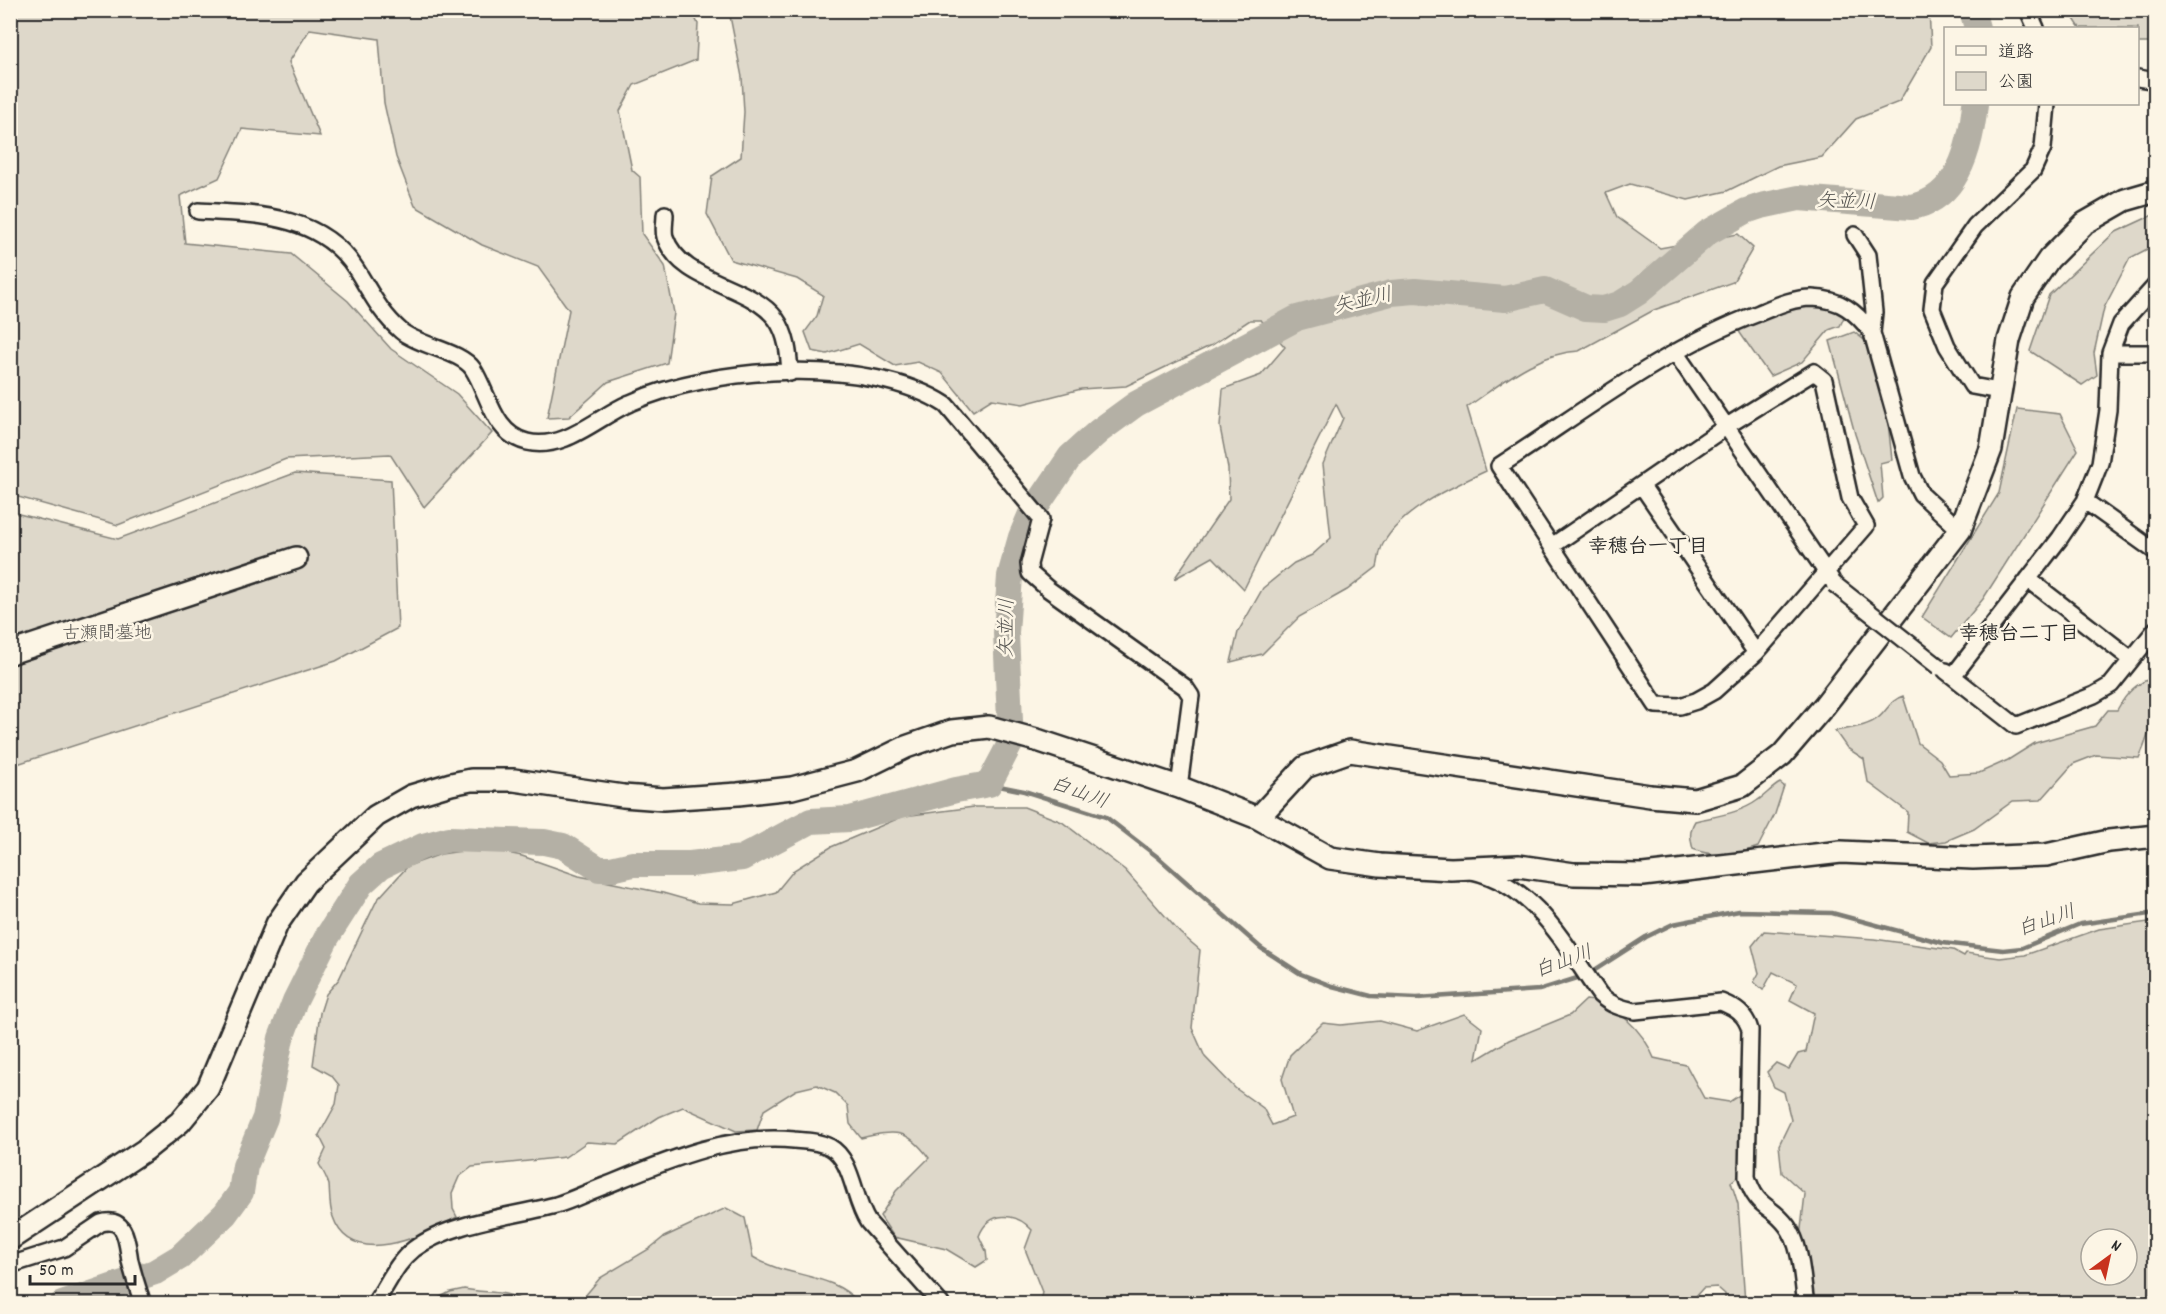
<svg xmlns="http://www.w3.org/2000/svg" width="2166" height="1314" font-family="Dekko,'Klee One',sans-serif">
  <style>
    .green { fill: #ded8ca; stroke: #84827a; stroke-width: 1.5; fill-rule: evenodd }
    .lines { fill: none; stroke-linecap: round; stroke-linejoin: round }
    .stream { stroke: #7d7b74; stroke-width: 4.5 }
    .river { stroke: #b4b0a5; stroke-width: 26 }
    .street-casing { stroke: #2b2b2b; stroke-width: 20 }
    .secondary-casing { stroke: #2b2b2b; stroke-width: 26 }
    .street { stroke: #fcf5e5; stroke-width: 15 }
    .secondary { stroke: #fcf5e5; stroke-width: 21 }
    .street-bridge-casing { stroke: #2b2b2b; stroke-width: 20; stroke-linecap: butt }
    .street-bridge { stroke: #fcf5e5; stroke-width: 15 }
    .labels { text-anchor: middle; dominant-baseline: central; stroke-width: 5; stroke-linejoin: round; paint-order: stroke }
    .park-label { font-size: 18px; fill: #585653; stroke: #fcf5e5 }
    .water-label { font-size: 20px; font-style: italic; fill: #545350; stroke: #fcf5e5 }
    .neighbourhood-label { font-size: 20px; font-weight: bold; fill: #2b2b2b; stroke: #fcf5e5 }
  </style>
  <rect width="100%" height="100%" fill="#fcf5e5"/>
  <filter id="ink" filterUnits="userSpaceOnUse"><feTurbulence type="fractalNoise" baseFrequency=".0167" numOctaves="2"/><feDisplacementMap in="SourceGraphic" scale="12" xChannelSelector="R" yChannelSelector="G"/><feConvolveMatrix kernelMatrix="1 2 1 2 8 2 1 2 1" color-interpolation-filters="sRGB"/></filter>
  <g filter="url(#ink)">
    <!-- green -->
    <path class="green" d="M 10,11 L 692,11 L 698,24 L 696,60 L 634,85 L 620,111 L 632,170 L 640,177 L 642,234 L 665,266 L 674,313 L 667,363 L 608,382 L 569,417 L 547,418 L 569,310 L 538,267 L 482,245 L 415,206 L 396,157 L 384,103 L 379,39 L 310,29 L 289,62 L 320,136 L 242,129 L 219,178 L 180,196 L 185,243 L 291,254 L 348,301 L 391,349 L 457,394 L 492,433 L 424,507 L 390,454 L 286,459 L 118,525 L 11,495 Z
      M 729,11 L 1929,10 L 1931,47 L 1899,102 L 1856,119 L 1822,157 L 1778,166 L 1727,191 L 1688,200 L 1630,184 L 1606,193 L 1617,217 L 1660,248 L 1738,234 L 1753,248 L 1733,282 L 1654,310 L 1579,351 C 1536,353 1501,384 1467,407 L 1486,471 C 1452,487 1401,510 1383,544 C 1379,551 1379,560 1377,567 L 1347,590 L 1299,617 L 1262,654 L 1231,662 L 1238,632 L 1263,588 L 1294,563 L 1312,555 L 1331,538 L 1323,464 L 1343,418 L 1336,404 L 1244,589 L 1213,557 L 1174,579 L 1229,499 L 1228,468 L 1220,427 L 1223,389 L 1261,375 L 1285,347 L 1261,320 L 1250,320 L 1212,345 L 1126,386 L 1081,389 L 1023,404 L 992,399 L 973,411 L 942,373 L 918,362 L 895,366 L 859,344 L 827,354 L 812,351 L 805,332 L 817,316 L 823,295 L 797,279 L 731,260 L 707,214 L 712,176 L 741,157 L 744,112 L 742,77 Z
      M 2069,11 L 2155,11 L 2155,43 L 2138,43 L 2138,28 L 2080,28 Z
      M 2155,214 L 2155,245 L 2130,258 L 2104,308 L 2094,353 L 2097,375 L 2082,385 L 2030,351 L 2049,295 L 2114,233 Z
      M 1791,295 L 1845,315 L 1840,326 L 1829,330 L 1802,362 L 1770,376 L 1740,333 L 1737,320 Z
      M 1854,332 L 1868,343 L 1888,422 L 1892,460 L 1880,463 L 1883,498 L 1878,503 L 1855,434 L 1830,341 Z
      M 2017,409 L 2060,414 L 2078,450 L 1983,599 L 1951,638 L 1922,617 L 1999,493 Z
      M 295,473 L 391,480 L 398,628 L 336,661 L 11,766 L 11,512 L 118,539 Z
      M 2155,677 C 2156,707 2152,730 2139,758 L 2096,755 L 2073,764 L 2041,800 L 2013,801 L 1974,829 L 1946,841 L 1928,843 L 1907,832 L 1908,812 L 1868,782 L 1864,759 L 1847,748 L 1835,731 C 1849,728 1867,727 1878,718 C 1888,710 1890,700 1903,696 L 1918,743 L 1940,760 L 1949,775 L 1979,773 L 2008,760 L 2035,743 L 2095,726 L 2108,710 L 2117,710 C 2127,692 2136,683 2155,677 Z
      M 1780,783 L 1784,786 L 1775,814 L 1758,847 C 1736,855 1715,858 1693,849 C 1690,838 1689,831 1695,821 C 1716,816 1741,813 1758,800 C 1766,795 1771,788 1780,783 Z
      M 974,807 L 1024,807 L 1062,822 L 1125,870 L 1180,933 L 1200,950 L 1192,1028 L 1205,1057 L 1235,1088 L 1263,1108 L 1272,1125 L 1293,1117 L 1282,1079 L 1290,1055 L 1323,1023 L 1341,1025 L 1380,1021 L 1417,1031 L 1464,1014 L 1482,1028 L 1476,1060 L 1509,1040 L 1570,1015 L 1586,1000 C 1615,1002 1644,1032 1654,1058 L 1686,1065 L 1704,1098 L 1729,1102 L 1741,1094 L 1741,1174 L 1731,1182 L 1738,1204 L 1745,1303 L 1725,1303 L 1725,1294 L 1717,1287 L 1703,1288 L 1689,1304 L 1040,1303 L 1042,1292 L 1025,1249 L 1032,1230 C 1016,1212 989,1210 979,1236 L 986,1251 L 987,1260 L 976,1267 L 946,1249 L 894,1237 L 880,1216 L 896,1191 L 929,1158 C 907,1128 896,1130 861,1138 L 850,1124 L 848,1106 L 835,1093 L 817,1085 L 796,1090 L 764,1110 L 757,1130 L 736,1131 L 683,1107 L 659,1117 L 618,1144 L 587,1142 L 565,1157 L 472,1167 L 459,1177 L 452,1193 L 453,1209 L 457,1217 C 424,1236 351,1270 333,1217 C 329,1207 330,1195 329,1185 C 327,1178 323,1171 319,1164 L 326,1149 L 319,1135 L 336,1104 L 339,1085 L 331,1075 L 313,1065 L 320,1013 L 326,994 L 339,979 L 377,900 L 408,866 L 441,854 L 483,848 L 522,856 L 579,876 L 663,893 L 698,903 L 733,904 L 776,892 L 794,870 L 831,847 L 904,816 Z
      M 2155,921 L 2155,1303 L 1816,1303 L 1811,1297 L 1799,1246 L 1805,1194 L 1782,1173 L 1779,1145 L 1791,1120 L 1784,1092 L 1774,1087 L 1767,1072 L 1776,1063 L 1789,1069 L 1798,1054 L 1806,1052 L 1814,1013 L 1790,1000 L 1797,984 L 1773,972 L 1763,990 L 1754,982 L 1759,973 L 1752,946 L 1764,931 L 1874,939 L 1953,950 L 1964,956 L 1966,953 L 2000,958 L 2025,955 L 2099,929 ZM 2091,1239 L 2127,1239 L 2127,1275 L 2091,1275 Z
      M 726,1208 L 745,1218 L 753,1257 C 786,1278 833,1272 859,1303 L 579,1303 L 600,1278 L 649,1249 L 664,1237 Z
      M 464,1289 C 489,1294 505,1289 526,1303 L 429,1303 L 450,1292 Z"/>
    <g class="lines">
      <!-- stream -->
      <path class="stream" d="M 989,784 L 1024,791 L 1106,817 L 1159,858 L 1261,948 L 1301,974 L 1332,986 L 1371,996 L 1417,998 L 1539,990 L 1587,975 L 1646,937 L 1673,924 L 1739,911 L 1832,913 L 1943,943 L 2003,950 L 2022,948 L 2080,924 L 2156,913"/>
      <!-- river -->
      <path class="river" d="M 1972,10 L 1977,28
        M 62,1304 L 155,1272 L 180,1257 L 225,1214 L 241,1192 L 245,1166 L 265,1118 L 281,1038 L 295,1001 L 327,937 L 361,884 L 381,866 L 423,846 L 449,839 L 544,842 L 563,846 L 599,869 L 611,869 L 633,864 L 690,864 L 742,858 L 811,821 L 850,819 L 956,790 L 989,784 L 1011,742 L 1006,633 L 1010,576 L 1021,537 L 1030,516 L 1070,457 L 1099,431 L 1136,404 L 1297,318 L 1391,293 L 1415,291 L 1505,299 L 1545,290 L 1586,308 L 1604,309 L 1620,304 L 1639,292 L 1707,233 L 1746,211 L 1761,206 L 1799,198 L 1911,207 C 1959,199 1971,145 1975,104"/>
      <defs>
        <path id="street" d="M 2028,10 L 2036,28
          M 2138,78 L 2156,81
          M 198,211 C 256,214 321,214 356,269 C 370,291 380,313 401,331 C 419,346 461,351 473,369 C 489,394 493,434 527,442 C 565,451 597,417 630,403 C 712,366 869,355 946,405 L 1041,519 L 1029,564 L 1030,573 L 1048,589 L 1185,687 L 1191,696 L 1179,787
          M 665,214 C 665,222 663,231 665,237 C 681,284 749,283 776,319 C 787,334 789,355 790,373
          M 1855,235 L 1868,255 L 1874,312 L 1872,333
          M 1675,352 L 1831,579
          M 2110,353 L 2156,353
          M 1999,391 L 1972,386 L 1947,346 L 1932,309 L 1935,283 L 1975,226 L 2033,170 L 2043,148 L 2047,104
          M 1642,486 L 1756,653
          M 2085,501 L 2156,552
          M 1552,546 L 1727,426 L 1814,372 L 1824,380 L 1850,498 L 1866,526 L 1756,653 L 1714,691 L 1696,701 L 1680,706 L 1656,705 L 1499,466 C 1583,412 1665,348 1759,313 C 1776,306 1793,298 1812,298 C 1840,299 1856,311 1872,333 L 1912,476 L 1921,494 L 1960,530
          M 2028,579 L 2131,659
          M 1946,671 L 2016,726 L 2094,695 L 2111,685 L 2156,629
          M 1953,676 L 2060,538 L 2085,501 L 2100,463 L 2108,410 L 2110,353 L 2121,324 L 2156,285
          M 1472,871 C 1535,885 1566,947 1600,995 C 1611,1005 1621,1008 1635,1011 L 1721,1002 C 1736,1008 1746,1015 1750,1030 L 1747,1177 C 1757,1210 1770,1203 1787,1226 C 1802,1246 1802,1280 1806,1304
          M 10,1265 L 64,1248 L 101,1223 C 127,1216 127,1244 130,1261 C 133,1273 137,1286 141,1298 L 140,1304
          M 374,1304 C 388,1285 395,1264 414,1249 C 450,1222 514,1216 556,1205 C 573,1200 590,1191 607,1185 C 666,1161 730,1133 794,1140 C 806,1141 819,1141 830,1147 C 853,1160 853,1199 868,1222 L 941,1304"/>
        <path id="secondary" d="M 10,653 L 296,558
          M 1258,818 L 1305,767 L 1350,751 L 1650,796 L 1695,800 L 1742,786 L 1782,755 L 1824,706 L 1960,530 L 1991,449 L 2009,340 L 2023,297 L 2049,259 L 2085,223 L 2125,200 L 2156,191
          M 10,1239 L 145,1150 L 180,1122 L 208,1088 L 277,924 L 306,882 L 376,816 L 411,796 L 451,784 L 471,780 L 514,780 L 623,796 L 663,799 L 738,794 L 792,788 L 857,771 L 906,747 L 952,731 L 989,727 L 1040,741 L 1179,787 L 1258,818 L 1330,858 L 1380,865 L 1451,869 L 1519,866 L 1574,874 L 1643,875 L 1841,852 L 1973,858 L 2046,855 L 2109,841 L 2156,836"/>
      </defs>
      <!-- street casing -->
      <use href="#street" class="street-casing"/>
      <!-- secondary casing -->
      <use href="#secondary" class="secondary-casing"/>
      <!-- street -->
      <use href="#street" class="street"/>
      <!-- secondary -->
      <use href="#secondary" class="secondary"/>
      <defs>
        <path id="street-bridge" d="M 1834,584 L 1939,667"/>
      </defs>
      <!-- street-bridge casing -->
      <use href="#street-bridge" class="street-bridge-casing"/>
      <!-- street-bridge -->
      <use href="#street-bridge" class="street-bridge"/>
    </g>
  </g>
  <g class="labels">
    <!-- park labels -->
    <g class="park-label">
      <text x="107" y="634">古瀬間墓地</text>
    </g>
    <!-- water labels -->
    <g class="water-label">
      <text transform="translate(1846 203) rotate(2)">矢並川</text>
      <text transform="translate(1363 302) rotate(-13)">矢並川</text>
      <text transform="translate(1008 628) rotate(-89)">矢並川</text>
      <text transform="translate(1079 794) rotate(20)">白山川</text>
      <text transform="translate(2047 922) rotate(-19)">白山川</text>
      <text transform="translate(1564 963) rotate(-20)">白山川</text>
    </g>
    <!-- neighbourhood labels -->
    <g class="neighbourhood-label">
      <text x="1648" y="548">幸穂台一丁目</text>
      <text x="2019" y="635">幸穂台二丁目</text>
    </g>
  </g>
  <!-- margin -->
  <rect width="2166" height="1314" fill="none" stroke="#fcf5e5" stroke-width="36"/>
  <rect x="18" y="18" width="2130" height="1278" fill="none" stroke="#2b2b2b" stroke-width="2" filter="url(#ink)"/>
  <!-- legend -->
  <rect x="1944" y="27" width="195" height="78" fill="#fcf5e5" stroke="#a8a49b" stroke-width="1.5"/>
  <rect x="1956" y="46" width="30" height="9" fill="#fcf5e5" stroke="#a8a49b" stroke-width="1.5"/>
  <text x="1998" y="57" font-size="18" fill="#2b2b2b">道路</text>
  <rect x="1956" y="72" width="30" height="18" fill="#ded8ca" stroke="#a8a49b" stroke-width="1.5"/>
  <text x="1998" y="87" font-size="18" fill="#2b2b2b">公園</text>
  <!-- north arrow -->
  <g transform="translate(2109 1257) rotate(33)"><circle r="28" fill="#fcf5e5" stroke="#a8a49b" stroke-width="1.5"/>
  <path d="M0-4.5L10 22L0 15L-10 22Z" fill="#c8321e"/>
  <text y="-9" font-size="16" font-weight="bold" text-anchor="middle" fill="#2b2b2b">N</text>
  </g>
  <!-- scale -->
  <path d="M30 1275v9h105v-9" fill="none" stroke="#2b2b2b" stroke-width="3"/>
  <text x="39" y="1275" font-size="18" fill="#2b2b2b" stroke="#fcf5e5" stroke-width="4.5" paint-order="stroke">50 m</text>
</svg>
